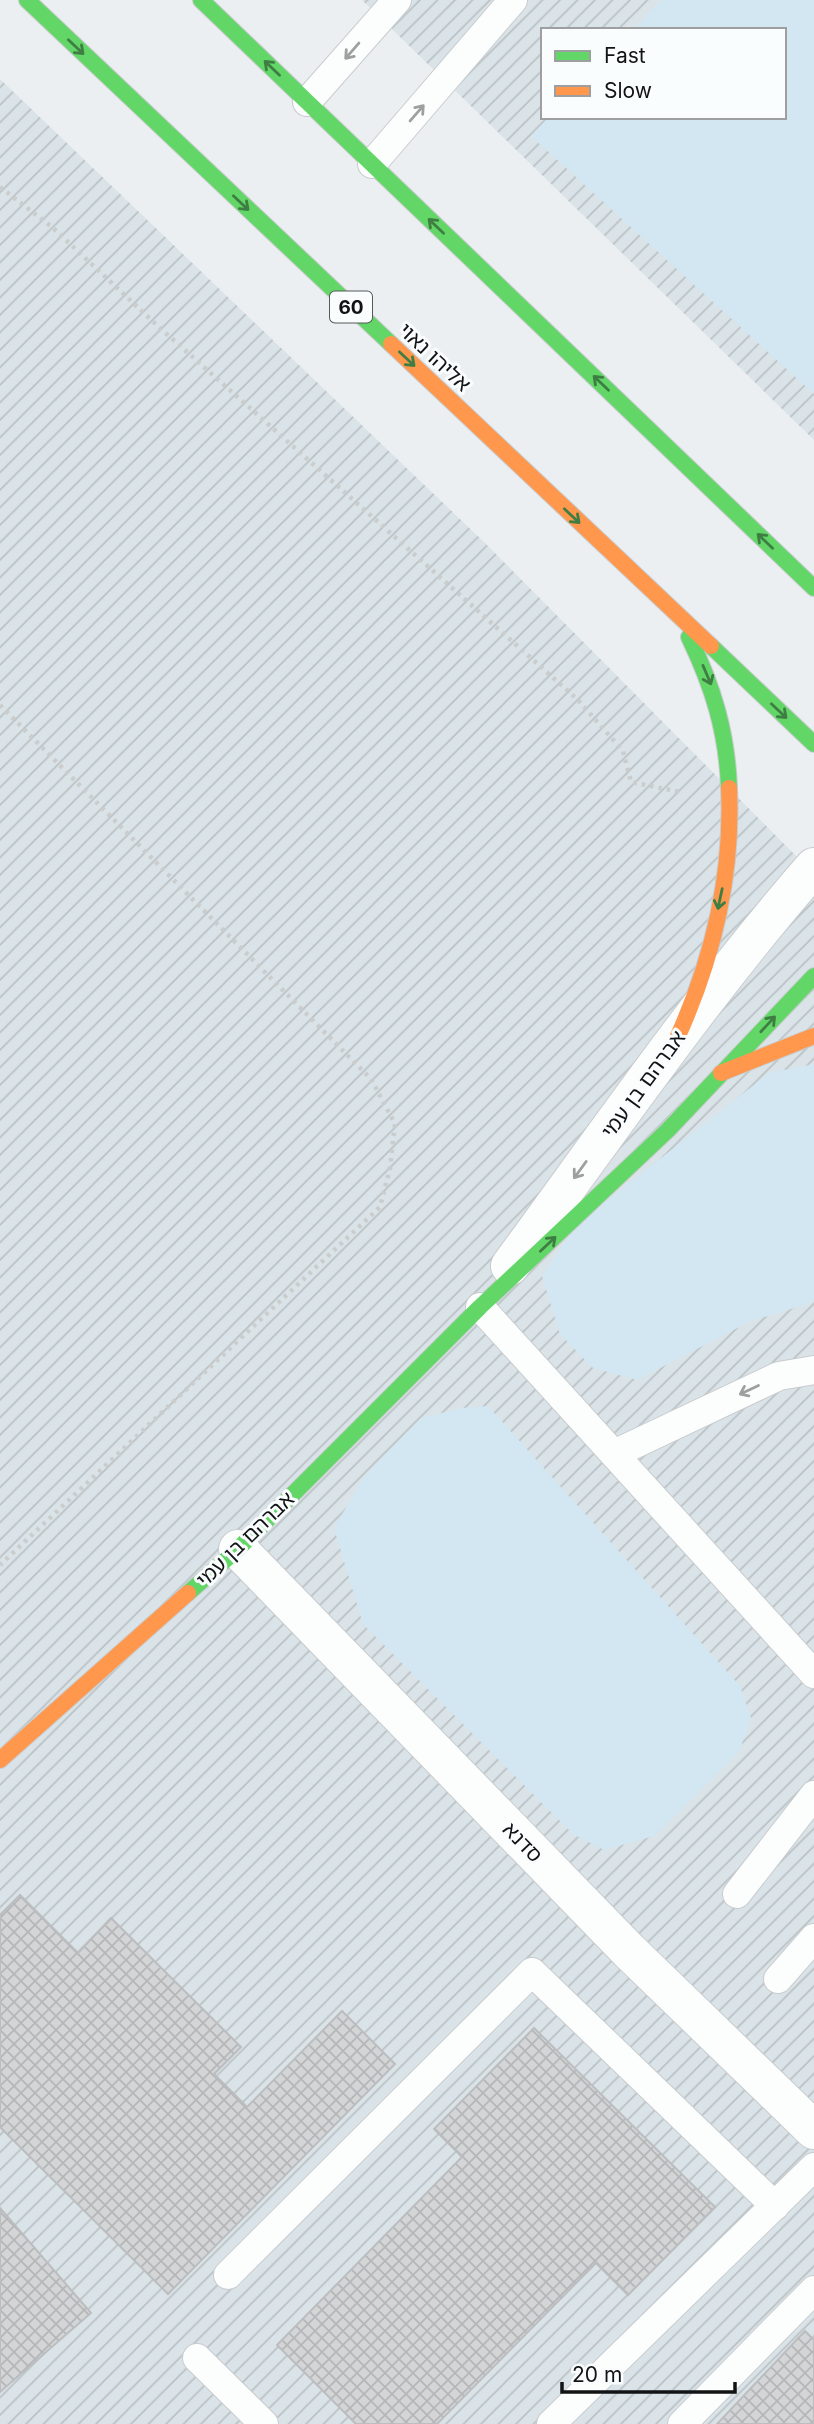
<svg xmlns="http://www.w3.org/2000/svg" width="814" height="2424" font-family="Inter,'Noto Sans Hebrew',sans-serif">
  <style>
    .industrial { fill: url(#industrial-furrows); fill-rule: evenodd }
    .grass { fill: #d2e7f2 }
    .building { fill: url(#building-cross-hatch); stroke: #bbbdbf; stroke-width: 2 }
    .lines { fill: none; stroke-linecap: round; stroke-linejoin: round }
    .lane-casing { stroke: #c9ccce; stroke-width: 30 }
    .street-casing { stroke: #c9ccce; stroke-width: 40 }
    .fast-casing { stroke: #c9ccce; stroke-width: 18 }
    .slow-casing { stroke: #c9ccce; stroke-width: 18 }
    .path { stroke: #cbcdcd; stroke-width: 4.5; stroke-dasharray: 3.5 5; stroke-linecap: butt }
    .lane { stroke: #fcfdfd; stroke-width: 28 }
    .street { stroke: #fcfdfd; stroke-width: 38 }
    .fast { stroke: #63d668; stroke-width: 16 }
    .slow { stroke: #ff974d; stroke-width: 16 }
    .oneway { stroke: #3e7e43 }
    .oneway2 { stroke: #9e9fa0 }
    .labels { text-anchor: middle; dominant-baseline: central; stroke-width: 6; stroke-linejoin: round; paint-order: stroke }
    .shield { fill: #fafdfe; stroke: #57595b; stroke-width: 2 }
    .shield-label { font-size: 19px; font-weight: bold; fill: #111315 }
    .street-label { font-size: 21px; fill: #111315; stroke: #fafdfe }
  </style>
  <defs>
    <pattern id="industrial-furrows" width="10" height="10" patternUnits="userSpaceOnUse" patternTransform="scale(1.75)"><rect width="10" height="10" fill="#dae3e8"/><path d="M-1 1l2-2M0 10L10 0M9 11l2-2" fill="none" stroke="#bac2c6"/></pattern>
    <pattern id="building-cross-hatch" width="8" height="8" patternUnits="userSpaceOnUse" patternTransform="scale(1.75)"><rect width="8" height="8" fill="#d3d5d7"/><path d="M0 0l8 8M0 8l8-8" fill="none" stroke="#b4b6b8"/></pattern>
  </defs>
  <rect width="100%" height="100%" fill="#eceff2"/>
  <!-- industrial -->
  <path class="industrial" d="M 362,0 L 814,0 L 814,440 ZM 543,30 L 784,30 L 784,117 L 543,117 Z
    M 0,79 L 485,543 L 814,874 L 814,2424 L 0,2424 Z"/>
  <!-- grass -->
  <path class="grass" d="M 661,0 L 814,0 L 814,394 L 531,136 L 549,117 L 784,117 L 784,30 L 633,30 Z
    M 814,1064 L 814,1302 L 751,1321 L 637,1380 L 593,1368 L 560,1334 L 542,1276 L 577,1224 L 769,1073 Z
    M 488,1406 L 740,1686 L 751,1718 L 739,1752 L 654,1836 L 604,1850 L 573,1834 L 363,1624 L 334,1528 L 364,1477 L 421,1418 L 462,1408 Z"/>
  <!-- building -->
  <path class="building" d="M 20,1895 L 78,1953 L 111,1918 L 241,2047 L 214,2074 L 247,2107 L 342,2011 L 395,2064 L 168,2294 L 0,2127 L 0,1915 Z
    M 534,2028 L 715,2207 L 628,2295 L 596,2263 L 437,2424 L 356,2424 L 277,2345 L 462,2157 L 434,2129 Z
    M 0,2208 L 91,2313 L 0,2392 Z
    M 805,2331 L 814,2340 L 814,2424 L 717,2424 Z"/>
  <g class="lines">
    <defs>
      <path id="lane" d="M 307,102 L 397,0
        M 372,164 L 513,0
        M 480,1307 L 814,1674
        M 614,1454 L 779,1376 L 814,1370
        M 737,1894 L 814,1795
        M 778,1979 L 814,1938
        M 228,2275 L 532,1972 L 775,2206
        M 197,2358 L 264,2424
        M 551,2424 L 814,2167
        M 682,2424 L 814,2290"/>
      <path id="street" d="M 510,1266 C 609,1131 704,993 814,867
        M 238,1549 L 629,1951 L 814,2130"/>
      <path id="fast" d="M 27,0 L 391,344
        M 201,0 L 814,588
        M 689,637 C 713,687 727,732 729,788
        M 711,646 L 814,744
        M 188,1593 L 238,1549 L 480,1307 L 668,1130 L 814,976"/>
      <path id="slow" d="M 391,344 L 711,646
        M 678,1036 C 713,958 733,874 729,788
        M 721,1073 L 814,1036
        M 0,1760 L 188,1593"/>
    </defs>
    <!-- lane casing -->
    <use href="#lane" class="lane-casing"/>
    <!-- street casing -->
    <use href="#street" class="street-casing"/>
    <!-- fast casing -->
    <use href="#fast" class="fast-casing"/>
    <!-- slow casing -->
    <use href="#slow" class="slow-casing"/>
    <!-- path -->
    <path class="path" d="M 0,187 L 52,227 L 160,328 L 577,699 L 623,751 L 631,782 L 680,792
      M 0,705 L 371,1079 L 395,1124 L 390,1168 L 380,1207 L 0,1565"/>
    <!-- lane -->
    <use href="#lane" class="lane"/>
    <!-- street -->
    <use href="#street" class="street"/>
    <!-- fast -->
    <use href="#fast" class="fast"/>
    <!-- slow -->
    <use href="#slow" class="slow"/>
  </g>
  <!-- one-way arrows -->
  <defs><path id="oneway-shaft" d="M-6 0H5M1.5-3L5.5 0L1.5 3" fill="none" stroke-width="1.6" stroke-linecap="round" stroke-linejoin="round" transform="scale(1.75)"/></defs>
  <g class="oneway">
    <use href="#oneway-shaft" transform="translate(76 47) rotate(43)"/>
    <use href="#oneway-shaft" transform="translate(272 68) rotate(-136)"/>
    <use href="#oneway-shaft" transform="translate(241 203) rotate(43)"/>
    <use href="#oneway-shaft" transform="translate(436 226) rotate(-136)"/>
    <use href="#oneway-shaft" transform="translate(407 359) rotate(43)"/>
    <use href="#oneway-shaft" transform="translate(601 383) rotate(-136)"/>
    <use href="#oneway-shaft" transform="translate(572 516) rotate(43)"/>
    <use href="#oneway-shaft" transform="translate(765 541) rotate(-136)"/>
    <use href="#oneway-shaft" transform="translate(707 675) rotate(67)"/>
    <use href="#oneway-shaft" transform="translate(779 711) rotate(43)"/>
    <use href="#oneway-shaft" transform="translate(720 899) rotate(102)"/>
    <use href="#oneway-shaft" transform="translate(768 1024) rotate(-47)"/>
    <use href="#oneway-shaft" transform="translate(548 1244) rotate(-43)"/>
  </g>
  <g class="oneway2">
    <use href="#oneway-shaft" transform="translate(352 51) rotate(131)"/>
    <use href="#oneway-shaft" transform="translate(417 113) rotate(-49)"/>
    <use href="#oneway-shaft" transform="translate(580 1170) rotate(126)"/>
    <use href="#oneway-shaft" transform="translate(749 1390) rotate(155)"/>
  </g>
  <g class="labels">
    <!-- shield labels -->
    <rect class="shield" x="330" y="291.5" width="42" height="31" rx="5"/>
    <g class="shield-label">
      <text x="351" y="307">60</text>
    </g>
    <!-- street labels -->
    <g class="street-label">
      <text transform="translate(435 357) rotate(43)">אליהו נאוי</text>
      <text transform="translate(643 1084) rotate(-54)">אברהם בן עמי</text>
      <text transform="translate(245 1539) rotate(-44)">אברהם בן עמי</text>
      <text transform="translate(523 1842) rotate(46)">סדנא</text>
    </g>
  </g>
  <!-- legend -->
  <rect x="541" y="28" width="245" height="91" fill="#fafdfe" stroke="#9d9fa1" stroke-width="2"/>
  <rect x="555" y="51" width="35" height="10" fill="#63d668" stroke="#9d9fa1" stroke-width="2"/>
  <text x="604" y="63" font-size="21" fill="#111315">Fast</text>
  <rect x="555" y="86" width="35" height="10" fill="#ff974d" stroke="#9d9fa1" stroke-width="2"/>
  <text x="604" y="98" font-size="21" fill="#111315">Slow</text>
  <!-- scale -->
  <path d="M562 2382v10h173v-10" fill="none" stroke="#111315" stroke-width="3.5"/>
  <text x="572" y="2382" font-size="21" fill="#111315" stroke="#fafdfe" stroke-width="5" paint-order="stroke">20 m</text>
</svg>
